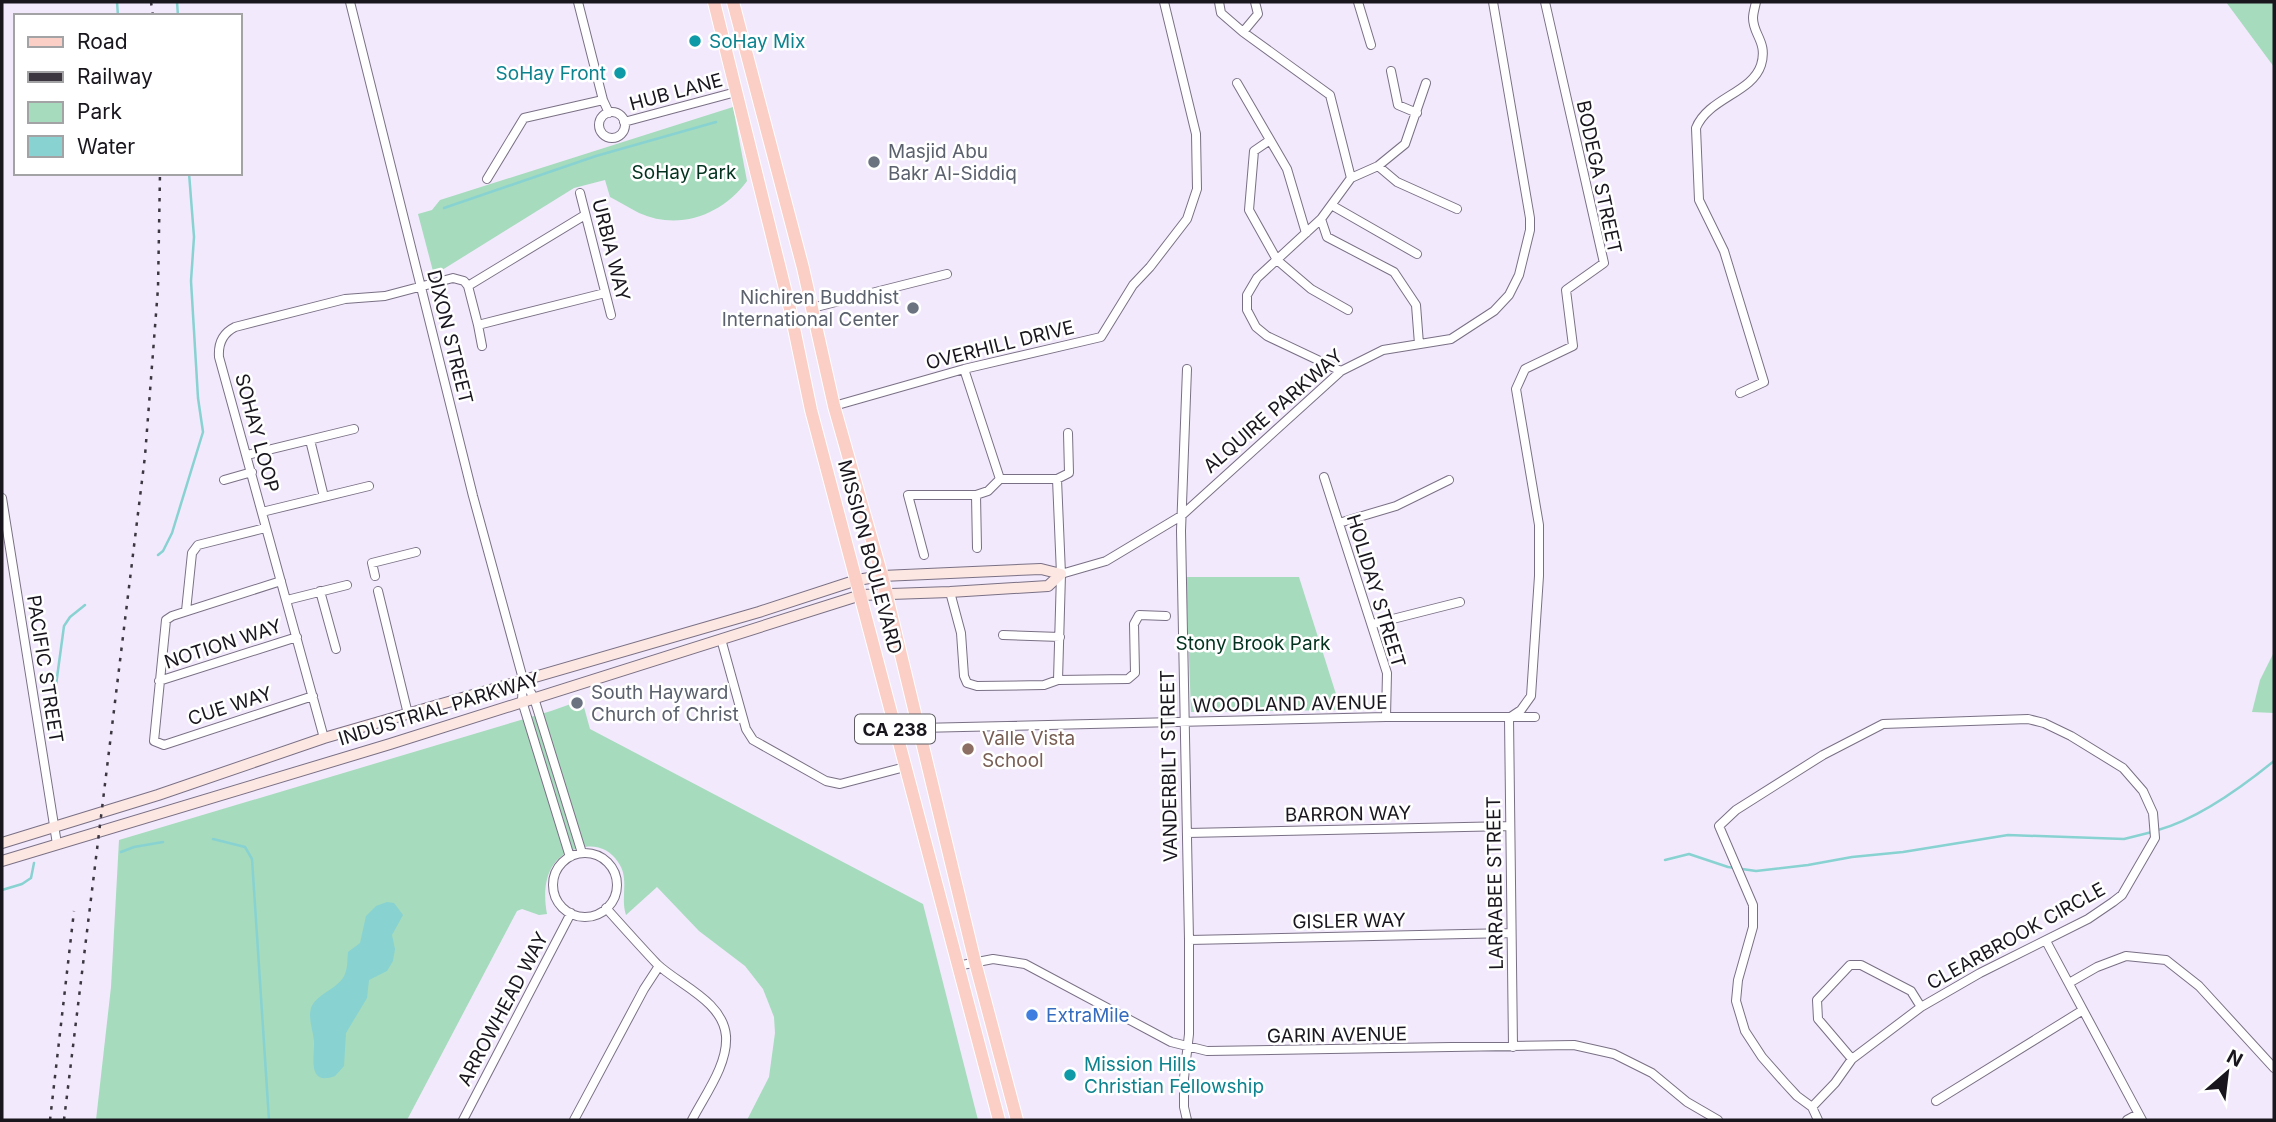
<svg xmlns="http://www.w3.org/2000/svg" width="2276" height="1122" font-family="Inter,sans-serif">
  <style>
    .green { fill: #a6dbbd }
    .water { fill: #88d2d2 }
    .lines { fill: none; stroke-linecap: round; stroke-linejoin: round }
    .stream { stroke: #88d2d2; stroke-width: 2.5 }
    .minor-casing { stroke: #7a7085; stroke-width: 10 }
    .secondary-casing { stroke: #7a7085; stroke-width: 12 }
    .primary-casing { stroke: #fff; stroke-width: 14 }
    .minor { stroke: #fff; stroke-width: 8 }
    .secondary { stroke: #fde7e2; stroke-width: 10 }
    .primary { stroke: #fbcec6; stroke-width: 12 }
    .rail { stroke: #3b3640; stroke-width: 2.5; stroke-dasharray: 3.5 7; stroke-linecap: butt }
    .culture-dot { fill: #0f9aa8; stroke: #fff; stroke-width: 2.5 }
    .worship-dot { fill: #6b7280; stroke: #fff; stroke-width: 2.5 }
    .education-dot { fill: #8d6e63; stroke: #fff; stroke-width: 2.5 }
    .shop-dot { fill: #3f7fe0; stroke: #fff; stroke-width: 2.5 }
    .labels { text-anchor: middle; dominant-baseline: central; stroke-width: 5; stroke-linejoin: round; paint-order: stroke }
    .shield { fill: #fff; stroke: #5f5c62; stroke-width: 2 }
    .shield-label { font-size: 18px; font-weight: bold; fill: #1a161e }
    .culture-label { font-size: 19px; fill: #0d838f; stroke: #fff; text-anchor: start }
    .street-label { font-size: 19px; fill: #1a161e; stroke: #fff }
    .worship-label { font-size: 19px; fill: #5b616d; stroke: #fff; text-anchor: start }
    .park-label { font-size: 19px; fill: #02321f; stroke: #fff }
    .education-label { font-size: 19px; fill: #785e54; stroke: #fff; text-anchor: start }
    .shop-label { font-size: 19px; fill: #366cbe; stroke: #fff; text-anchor: start }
  </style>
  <rect width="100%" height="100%" fill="#f2e9fc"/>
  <!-- green -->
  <path class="green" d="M 2226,2 L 2274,2 L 2274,67 Z
    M 733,107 L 747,181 C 722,215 679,231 639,213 C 629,208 620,202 610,197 L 605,180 L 574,188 L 434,275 L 418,214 L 432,210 L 440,200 Z
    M 1299,577 L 1341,710 L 1191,712 L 1186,577 Z
    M 2274,652 L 2274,713 L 2252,712 L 2260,680 Z
    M 582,700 L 590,729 L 923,904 L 978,1120 L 747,1120 L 769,1077 L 775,1033 L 774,1017 L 763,989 L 745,966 L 699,931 L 657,887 L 626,915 C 620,898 630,878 618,862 C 610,850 598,845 585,847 C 549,852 541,882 547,914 L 539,915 L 522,909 L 517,911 L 407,1120 L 96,1120 L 111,987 L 119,840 L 551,711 Z"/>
  <!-- water -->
  <path class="water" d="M 387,902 L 394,903 L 403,915 L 392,935 L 395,949 L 393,961 L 387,971 L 369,980 L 367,998 L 346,1033 L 344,1066 L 335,1076 C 306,1087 315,1055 314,1041 C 313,1030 308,1019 311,1008 C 317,993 339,989 345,974 C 348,967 347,960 348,952 L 360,943 L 366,916 L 376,906 Z"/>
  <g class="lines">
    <!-- stream -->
    <path class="stream" d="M 117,2 L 118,16
      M 177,2 L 178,16
      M 444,208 L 596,156 L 716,122
      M 158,555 L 163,551 L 172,533 L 203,432 L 198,398 L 191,281 L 194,237 L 189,173
      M 53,707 L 64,626 L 70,617 L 85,605
      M 2158,830 C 2198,819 2242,787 2274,761
      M 213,839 L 245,847 L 252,859 L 269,1120
      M 121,852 L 134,847 L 163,842
      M 1665,860 L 1689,854 L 1728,867 L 1756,871 L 1808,865 L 1852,857 L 1903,852 L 2008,835 L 2124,839 L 2152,832
      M 2,890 L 22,884 L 31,878 L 34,863"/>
    <defs>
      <path id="minor" d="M 350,2 L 473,496 L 523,679 L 534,698 L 582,853
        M 578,2 L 603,100 L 609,113
        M 1219,2 L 1221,13 L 1243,32
        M 1255,2 L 1258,14 L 1243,32 L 1330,95 L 1351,178
        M 1358,2 L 1371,45
        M 1391,71 L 1398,105 L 1417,113
        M 1237,83 L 1287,169 L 1306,233
        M599 125a13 13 0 1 1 26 0a13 13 0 1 1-26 0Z
        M 624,122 L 736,92
        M 1270,140 L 1254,151 L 1249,210 L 1277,260 L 1311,289 L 1348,310
        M 1378,166 L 1397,182 L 1457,209
        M 487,179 L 524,118 L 603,100
        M 580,193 L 611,315
        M 1333,206 L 1417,254
        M 1321,219 L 1327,237 L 1394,272 L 1416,305 L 1419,344
        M 468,286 L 478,325 L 605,293
        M 468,286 L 585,215
        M 812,308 L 947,274
        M 478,325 L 482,346
        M 964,369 L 1000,479
        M 1341,371 L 1267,336 L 1256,327 L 1247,310 L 1247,295 L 1257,278 L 1321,219 L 1351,178 L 1378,166 L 1405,144 L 1426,83
        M 1740,393 L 1764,382 L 1724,251 L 1699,200 L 1696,128 C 1708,98 1752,93 1761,65 C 1768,42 1753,35 1753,18 C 1753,13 1755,7 1756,2
        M 834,406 L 964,369 L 1101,337 L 1133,285 L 1150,267 L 1187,219 L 1197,189 L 1196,134 L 1164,2
        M 310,440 L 324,497
        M 247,455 L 354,429
        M 1324,477 L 1387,673 L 1386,717
        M 1000,479 L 1057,479
        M 224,480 L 252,472
        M 976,495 L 977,548
        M 2,498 L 57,844
        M 262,512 L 369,486
        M 1339,523 L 1396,506 L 1449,480
        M 924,555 L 908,495 L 976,495 L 988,491 L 1000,479
        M 1061,574 L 1106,561 L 1181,516 L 1341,371 L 1383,350 L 1451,339 L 1494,311 L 1509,295 L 1519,275 L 1530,230 L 1530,218 L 1493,2
        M 375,576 L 372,563 L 416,552
        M 281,581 L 172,616 L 166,620 L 154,741 L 164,745 L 313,696
        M 320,591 L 336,649
        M 378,591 L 408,714
        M 950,592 L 961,633 L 964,676 L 967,683 L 977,686 L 1044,685 L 1058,680 L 1128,679 L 1135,673 L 1134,624 L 1139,615 L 1166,616
        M 287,600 L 347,585
        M 186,611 L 192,553 L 198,545 L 265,528
        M 1373,624 L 1460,602
        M 1003,635 L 1060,637
        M 721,639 L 746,729 L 753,740 L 826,781 L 840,784 L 905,767
        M 523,679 L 522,701 L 570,857
        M 1058,680 L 1061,574 L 1057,479 L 1069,473 L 1068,433
        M 159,681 L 297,637
        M 919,728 L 1386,717 L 1535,717
        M 324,738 L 219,357 C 218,343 223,333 235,327 L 345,299 L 385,296 L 453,278 L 464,281 L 468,286
        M 1187,833 L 1510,826
        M553 885a32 32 0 1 1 64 0a32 32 0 1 1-64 0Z
        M 606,908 C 623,927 640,946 657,964 C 679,985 723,1001 726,1036 C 728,1065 704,1096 692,1120
        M 1189,940 L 1511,933
        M 2046,941 L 2142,1120
        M 957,966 L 993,959 L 1025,964 L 1171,1042 L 1207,1051 L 1574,1045 L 1614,1054 L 1652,1073 L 1687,1102 L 1718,1120
        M 2069,983 L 2097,967 L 2126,956 L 2166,960 L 2199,986 L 2274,1068
        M 1513,1047 L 1509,718 L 1521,710 L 1531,696 L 1539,576 L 1539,525 L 1516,389 L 1525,369 L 1573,346 L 1566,290 L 1604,263 L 1545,2
        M 1852,1059 L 1818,1019 L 1817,1000 L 1850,965 L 1861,965 L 1911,991 L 1921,1007
        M 1936,1101 L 2083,1010
        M 1812,1107 L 1835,1083 L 1852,1059 L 1921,1007 L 1980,973 L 2088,919 L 2113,902 L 2122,895 L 2155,838 L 2153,813 L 2143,791 L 2123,768 L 2071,736 L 2044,723 L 2028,719 L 1883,724 L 1823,755 L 1736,810 L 1719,826 L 1753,905 L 1753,927 L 1738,980 L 1736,1001 L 1745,1031 L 1762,1057 L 1785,1083 L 1797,1096 L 1812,1107 L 1818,1120
        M 463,1120 L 571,913
        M 574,1120 L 644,989 L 659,966
        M 1187,1120 L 1184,1107 L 1184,1078 L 1189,1034 L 1189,940 L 1181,531 L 1187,369
        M 2127,1120 L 2138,1114"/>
      <path id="secondary" d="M 2,843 L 158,795 L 324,738 L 759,612 L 857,580 L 882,576 L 1041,569 L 1061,574
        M 2,861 L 390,744 L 861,595 L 950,592 L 1048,586 L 1061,574"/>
      <path id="primary" d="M 714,2 L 790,309 L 811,410 L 999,1120
        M 733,2 L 803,268 L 834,406 L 882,576 L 975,962 L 1017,1120"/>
    </defs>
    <!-- minor casing -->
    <use href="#minor" class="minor-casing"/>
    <!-- secondary casing -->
    <use href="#secondary" class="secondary-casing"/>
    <!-- primary casing -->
    <use href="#primary" class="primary-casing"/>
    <!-- minor -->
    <use href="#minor" class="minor"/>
    <!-- secondary -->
    <use href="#secondary" class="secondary"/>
    <!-- primary -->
    <use href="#primary" class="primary"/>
    <!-- rail -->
    <path class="rail" d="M 151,2 L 153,16
      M 50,1120 L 74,911
      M 64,1120 L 145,456 L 158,288 L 160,173"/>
  </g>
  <!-- markers -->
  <g class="culture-dot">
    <circle cx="695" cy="41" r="7"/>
    <circle cx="620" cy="73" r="7"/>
    <circle cx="1070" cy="1075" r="7"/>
  </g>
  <g class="worship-dot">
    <circle cx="874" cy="162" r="7"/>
    <circle cx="913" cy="308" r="7"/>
    <circle cx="577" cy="703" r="7"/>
  </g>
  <circle class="education-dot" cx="968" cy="749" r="7"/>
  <circle class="shop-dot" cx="1032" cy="1015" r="7"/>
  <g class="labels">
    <!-- shield labels -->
    <rect class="shield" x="855" y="714.5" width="80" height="29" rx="5"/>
    <g class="shield-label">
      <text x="895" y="729">CA 238</text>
    </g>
    <!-- culture labels -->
    <g class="culture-label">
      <text x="709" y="41">SoHay Mix</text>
      <text x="606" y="73" text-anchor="end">SoHay Front</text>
      <text x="1084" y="1064">Mission Hills<tspan x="1084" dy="22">Christian Fellowship</tspan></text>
    </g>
    <!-- street labels -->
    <g class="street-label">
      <text transform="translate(676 92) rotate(-15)">HUB LANE</text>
      <text transform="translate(1599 177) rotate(78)">BODEGA STREET</text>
      <text transform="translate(611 250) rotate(76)">URBIA WAY</text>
      <text transform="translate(450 337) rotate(76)">DIXON STREET</text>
      <text transform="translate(1000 345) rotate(-14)">OVERHILL DRIVE</text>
      <text transform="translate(1273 411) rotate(-41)">ALQUIRE PARKWAY</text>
      <text transform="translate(257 433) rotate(75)">SOHAY LOOP</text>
      <text transform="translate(870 557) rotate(75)">MISSION BOULEVARD</text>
      <text transform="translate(1376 591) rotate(73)">HOLIDAY STREET</text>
      <text transform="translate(223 644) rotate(-18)">NOTION WAY</text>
      <text transform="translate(45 669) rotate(81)">PACIFIC STREET</text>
      <text transform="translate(1290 704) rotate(-1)">WOODLAND AVENUE</text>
      <text transform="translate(230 706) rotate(-18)">CUE WAY</text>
      <text transform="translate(439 709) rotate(-17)">INDUSTRIAL PARKWAY</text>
      <text transform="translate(1169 766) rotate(-91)">VANDERBILT STREET</text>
      <text transform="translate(1348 814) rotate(-1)">BARRON WAY</text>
      <text transform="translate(1495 883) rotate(-91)">LARRABEE STREET</text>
      <text transform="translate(1349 921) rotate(-1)">GISLER WAY</text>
      <text transform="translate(2016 936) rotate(-29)">CLEARBROOK CIRCLE</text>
      <text transform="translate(503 1009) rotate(-62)">ARROWHEAD WAY</text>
      <text transform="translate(1337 1035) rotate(-1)">GARIN AVENUE</text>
    </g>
    <!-- worship labels -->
    <g class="worship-label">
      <text x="888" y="151">Masjid Abu<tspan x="888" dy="22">Bakr Al-Siddiq</tspan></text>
      <text x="899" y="297" text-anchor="end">Nichiren Buddhist<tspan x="899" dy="22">International Center</tspan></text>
      <text x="591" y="692">South Hayward<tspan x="591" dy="22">Church of Christ</tspan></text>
    </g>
    <!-- park labels -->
    <g class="park-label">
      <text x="684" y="172">SoHay Park</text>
      <text x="1253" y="643">Stony Brook Park</text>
    </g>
    <!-- education labels -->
    <g class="education-label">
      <text x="982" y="738">Valle Vista<tspan x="982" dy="22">School</tspan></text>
    </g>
    <!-- shop labels -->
    <g class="shop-label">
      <text x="1046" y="1015">ExtraMile</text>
    </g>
  </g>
  <!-- border -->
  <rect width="2276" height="1122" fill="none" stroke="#1a161e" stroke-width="7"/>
  <!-- legend -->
  <rect x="14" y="14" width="228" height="161" fill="#ffffff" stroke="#a3a2a5" stroke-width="2"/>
  <rect x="28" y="37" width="35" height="10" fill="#fbcec6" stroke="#a3a2a5" stroke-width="2"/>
  <text x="77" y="49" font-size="21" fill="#1a161e">Road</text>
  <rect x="28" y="72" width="35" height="10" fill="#3b3640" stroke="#a3a2a5" stroke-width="2"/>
  <text x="77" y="84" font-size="21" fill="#1a161e">Railway</text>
  <rect x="28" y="102" width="35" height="21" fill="#a6dbbd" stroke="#a3a2a5" stroke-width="2"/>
  <text x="77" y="119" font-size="21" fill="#1a161e">Park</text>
  <rect x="28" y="136" width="35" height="21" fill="#88d2d2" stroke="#a3a2a5" stroke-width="2"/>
  <text x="77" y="154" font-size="21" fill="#1a161e">Water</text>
  <!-- north arrow -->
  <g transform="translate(2227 1073) rotate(28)" stroke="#ffffff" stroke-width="5" paint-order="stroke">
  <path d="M0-5L12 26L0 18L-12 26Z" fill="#1a161e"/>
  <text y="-10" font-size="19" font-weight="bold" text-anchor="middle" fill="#1a161e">N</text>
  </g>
</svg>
